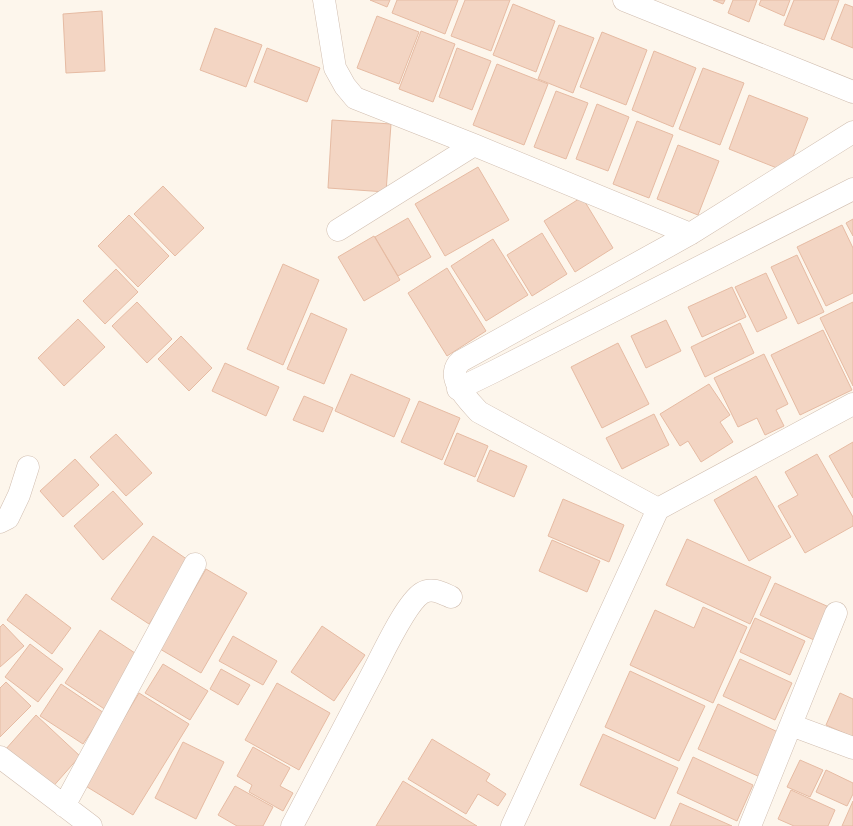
<svg xmlns="http://www.w3.org/2000/svg" width="853" height="826" font-family="Poppins,sans-serif">
  <style>
    .building { fill: #f3d5c3; stroke: #e6bba3 }
    .lines { fill: none; stroke-linecap: round; stroke-linejoin: round }
    .minor-casing { stroke: #d1beb0; stroke-width: 23 }
    .minor { stroke: #fff; stroke-width: 22 }
  </style>
  <rect width="100%" height="100%" fill="#fdf6ec"/>
  <!-- building -->
  <path class="building" d="M 370,0 L 390,0 L 387,7 Z
    M 397,0 L 458,0 L 445,34 L 392,13 Z
    M 465,0 L 510,0 L 491,51 L 451,36 Z
    M 713,0 L 725,0 L 723,4 Z
    M 733,0 L 757,0 L 749,22 L 728,13 Z
    M 761,0 L 790,0 L 784,16 L 759,5 Z
    M 794,0 L 839,0 L 824,40 L 784,25 Z
    M 513,4 L 555,21 L 536,72 L 493,55 Z
    M 845,4 L 853,7 L 853,48 L 831,39 Z
    M 102,11 L 105,71 L 66,73 L 63,14 Z
    M 377,16 L 419,32 L 399,84 L 357,68 Z
    M 559,25 L 594,38 L 573,93 L 538,79 Z
    M 215,28 L 262,45 L 246,87 L 200,70 Z
    M 421,31 L 455,44 L 433,102 L 399,89 Z
    M 602,32 L 647,50 L 626,105 L 580,87 Z
    M 267,48 L 320,68 L 307,102 L 254,82 Z
    M 457,48 L 491,61 L 472,110 L 439,97 Z
    M 654,51 L 696,68 L 673,127 L 632,110 Z
    M 497,64 L 548,84 L 524,145 L 473,125 Z
    M 703,68 L 744,83 L 720,145 L 679,129 Z
    M 556,91 L 588,103 L 566,159 L 534,147 Z
    M 749,95 L 808,118 L 787,172 L 729,149 Z
    M 597,104 L 629,117 L 608,171 L 576,159 Z
    M 332,120 L 391,124 L 386,192 L 328,188 Z
    M 637,121 L 673,135 L 649,198 L 613,184 Z
    M 678,145 L 719,161 L 698,215 L 657,199 Z
    M 478,167 L 509,220 L 445,256 L 415,204 Z
    M 163,186 L 204,228 L 175,256 L 134,214 Z
    M 582,197 L 613,248 L 575,272 L 544,221 Z
    M 129,215 L 169,256 L 138,287 L 98,246 Z
    M 408,218 L 431,257 L 398,276 L 375,237 Z
    M 853,219 L 853,236 L 846,223 Z
    M 842,225 L 853,248 L 853,293 L 826,306 L 797,247 Z
    M 542,233 L 567,274 L 532,296 L 507,255 Z
    M 374,236 L 400,280 L 364,301 L 338,257 Z
    M 493,239 L 528,295 L 486,321 L 451,266 Z
    M 797,255 L 824,312 L 798,324 L 771,267 Z
    M 283,264 L 319,280 L 283,365 L 247,349 Z
    M 447,268 L 486,331 L 447,356 L 408,293 Z
    M 116,269 L 138,292 L 105,324 L 83,301 Z
    M 766,273 L 787,318 L 757,332 L 735,287 Z
    M 732,287 L 746,317 L 702,337 L 688,307 Z
    M 137,302 L 172,339 L 147,363 L 112,326 Z
    M 853,302 L 853,386 L 820,318 Z
    M 311,313 L 347,329 L 324,384 L 287,369 Z
    M 78,319 L 105,347 L 64,386 L 38,358 Z
    M 666,320 L 681,351 L 646,368 L 631,336 Z
    M 740,323 L 754,353 L 705,377 L 691,347 Z
    M 823,330 L 852,390 L 800,415 L 771,355 Z
    M 181,336 L 212,368 L 189,391 L 158,359 Z
    M 618,343 L 649,404 L 602,428 L 571,367 Z
    M 764,354 L 788,404 L 776,410 L 784,426 L 765,435 L 757,418 L 738,427 L 714,378 Z
    M 225,363 L 279,387 L 266,416 L 212,391 Z
    M 351,374 L 410,399 L 394,437 L 335,411 Z
    M 709,384 L 730,415 L 720,422 L 733,442 L 701,462 L 688,441 L 680,446 L 660,414 Z
    M 304,396 L 333,408 L 323,432 L 293,420 Z
    M 419,401 L 460,418 L 442,460 L 401,442 Z
    M 654,414 L 669,445 L 622,469 L 606,438 Z
    M 457,433 L 488,446 L 475,477 L 444,464 Z
    M 116,434 L 152,473 L 126,496 L 90,457 Z
    M 853,442 L 853,498 L 829,456 Z
    M 490,450 L 527,466 L 514,497 L 477,481 Z
    M 817,454 L 853,517 L 853,526 L 805,553 L 778,506 L 798,495 L 785,472 Z
    M 75,459 L 99,485 L 63,517 L 40,491 Z
    M 756,476 L 791,537 L 749,561 L 714,500 Z
    M 113,491 L 143,524 L 103,560 L 74,526 Z
    M 563,499 L 624,525 L 609,562 L 548,536 Z
    M 153,536 L 191,562 L 149,624 L 111,599 Z
    M 687,539 L 771,577 L 750,624 L 666,585 Z
    M 552,540 L 600,561 L 587,592 L 539,571 Z
    M 206,569 L 247,593 L 201,673 L 160,649 Z
    M 775,583 L 829,607 L 814,640 L 760,615 Z
    M 26,594 L 71,628 L 52,654 L 7,620 Z
    M 703,607 L 747,627 L 713,703 L 630,665 L 655,610 L 694,628 Z
    M 755,618 L 805,641 L 790,675 L 740,652 Z
    M 3,624 L 24,646 L 0,667 L 0,627 Z
    M 322,626 L 365,655 L 334,701 L 291,672 Z
    M 100,630 L 141,657 L 106,710 L 65,683 Z
    M 233,636 L 277,661 L 263,685 L 219,661 Z
    M 30,644 L 63,669 L 38,702 L 5,677 Z
    M 740,659 L 792,683 L 775,720 L 723,696 Z
    M 163,664 L 208,691 L 190,720 L 145,693 Z
    M 221,669 L 250,685 L 238,705 L 210,689 Z
    M 630,671 L 705,706 L 679,761 L 605,727 Z
    M 6,682 L 31,706 L 0,737 L 0,688 Z
    M 277,683 L 330,713 L 299,770 L 245,740 Z
    M 61,684 L 104,713 L 83,744 L 40,716 Z
    M 139,693 L 189,724 L 133,815 L 84,785 Z
    M 840,693 L 853,699 L 853,737 L 826,725 Z
    M 718,704 L 780,733 L 760,777 L 698,749 Z
    M 36,715 L 80,756 L 50,790 L 5,750 Z
    M 603,734 L 678,768 L 655,819 L 580,785 Z
    M 432,739 L 490,774 L 486,781 L 506,794 L 498,806 L 478,794 L 466,814 L 408,779 Z
    M 183,742 L 224,762 L 196,819 L 155,798 Z
    M 253,747 L 290,768 L 280,786 L 293,793 L 283,811 L 249,792 L 252,785 L 237,776 Z
    M 693,757 L 753,785 L 737,821 L 677,793 Z
    M 800,760 L 823,770 L 810,797 L 787,787 Z
    M 826,770 L 853,783 L 853,794 L 847,806 L 816,792 Z
    M 403,781 L 477,826 L 376,826 Z
    M 235,786 L 273,807 L 263,826 L 237,826 L 218,815 Z
    M 791,790 L 835,810 L 828,826 L 794,826 L 778,819 Z
    M 853,801 L 853,826 L 842,826 Z
    M 680,803 L 732,826 L 670,826 Z"/>
  <g class="lines">
    <defs>
      <path id="minor" d="M 324,0 L 335,68 L 345,86 L 355,98 L 474,145 L 690,234
        M 624,0 L 853,92
        M 338,230 L 474,145
        M 458,389 L 493,372 L 853,189
        M 658,509 L 479,412 C 468,400 443,376 461,361 L 690,234 L 853,132
        M 0,522 L 8,518 L 19,495 L 28,467
        M 791,725 L 853,748
        M 0,757 L 91,826
        M 64,806 L 195,564
        M 292,826 C 319,775 346,723 373,672 C 383,653 406,603 422,593 C 432,587 442,593 451,597
        M 512,826 L 658,509 L 853,404
        M 750,826 L 836,613"/>
    </defs>
    <!-- minor casing -->
    <use href="#minor" class="minor-casing"/>
    <!-- minor -->
    <use href="#minor" class="minor"/>
  </g>
</svg>
